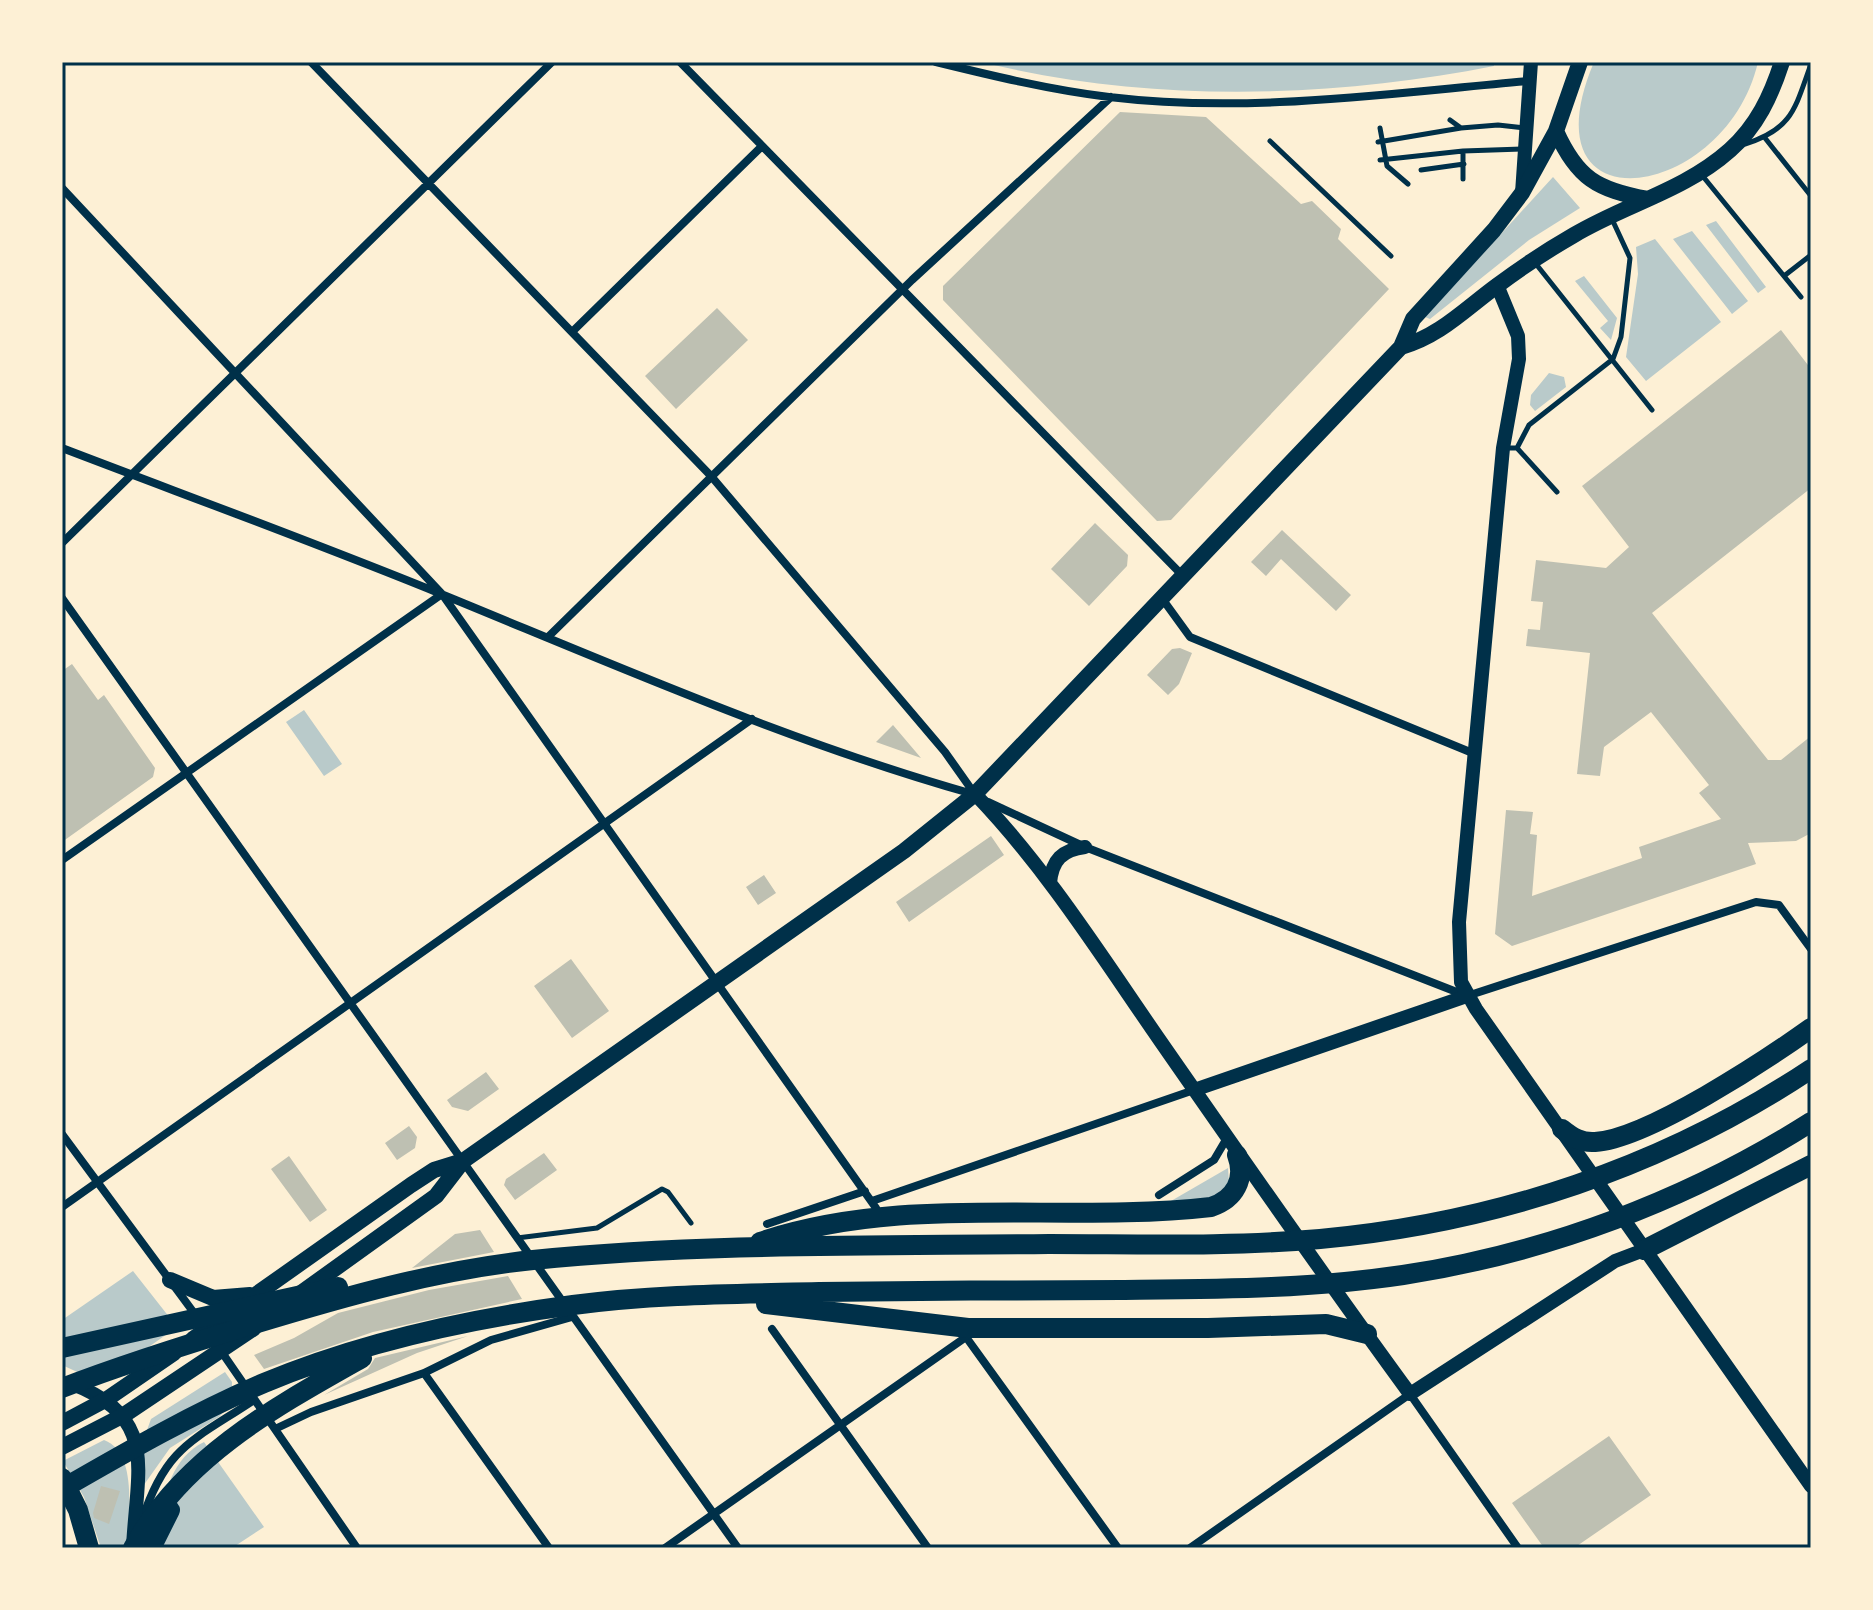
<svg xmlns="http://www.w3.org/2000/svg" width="1873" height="1610" font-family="Figtree,sans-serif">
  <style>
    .green { fill: #b9caca }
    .building { fill: #bec0b2 }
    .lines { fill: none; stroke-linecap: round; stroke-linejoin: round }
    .service { stroke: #003049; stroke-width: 5 }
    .minor { stroke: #003049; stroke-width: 8 }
    .tertiary { stroke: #003049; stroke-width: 14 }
    .primary { stroke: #003049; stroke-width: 16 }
    .motorway { stroke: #003049; stroke-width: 20 }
    .neatline { fill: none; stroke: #003049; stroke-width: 3 }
  </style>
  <rect width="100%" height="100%" fill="#fdf0d5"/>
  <!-- green -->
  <path class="green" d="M 981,62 L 1493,62 L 1494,66 C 1327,99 1147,103 981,62 Z
    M 1594,62 L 1758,62 C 1726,201 1522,232 1594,62 Z
    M 1553,177 L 1580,208 L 1529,240 L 1430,319 L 1425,317 Z
    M 1716,221 L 1766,287 L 1758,293 L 1706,225 Z
    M 1692,231 L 1748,301 L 1732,314 L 1673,239 Z
    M 1655,239 L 1721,322 L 1646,381 L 1626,357 L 1638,274 L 1636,247 Z
    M 1584,276 L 1617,318 L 1611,340 L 1600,328 L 1608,321 L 1575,281 Z
    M 1549,373 L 1564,377 L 1566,387 L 1535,411 L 1530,405 L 1531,395 Z
    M 304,710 L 342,764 L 324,776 L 286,722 Z
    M 1228,1168 L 1229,1183 L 1213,1198 L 1171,1201 Z
    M 133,1271 L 177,1327 L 99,1382 L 62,1365 L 62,1320 Z
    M 225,1372 L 232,1382 L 232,1403 L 219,1417 L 170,1448 L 141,1489 L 143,1441 L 151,1419 Z
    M 104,1440 C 139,1453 128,1518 127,1548 L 101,1548 L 84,1497 L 63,1461 Z
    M 204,1442 L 264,1527 L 232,1548 L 152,1548 C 162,1511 165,1461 204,1442 Z"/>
  <!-- building -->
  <path class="building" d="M 1120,112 L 1206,117 L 1301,204 L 1312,201 L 1341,229 L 1338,239 L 1389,289 L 1171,520 L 1157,521 L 943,300 L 943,286 Z
    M 717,308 L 748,340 L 676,409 L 645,376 Z
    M 1781,330 L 1811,369 L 1811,488 L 1652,613 L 1768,760 L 1781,760 L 1811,736 L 1811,833 L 1796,841 L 1748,843 L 1756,864 L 1512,946 L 1495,934 L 1506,810 L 1533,812 L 1530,834 L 1537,835 L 1532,896 L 1642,858 L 1639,847 L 1721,819 L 1699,793 L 1709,785 L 1651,712 L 1604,747 L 1600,776 L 1577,774 L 1590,653 L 1526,646 L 1528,629 L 1540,630 L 1543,602 L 1531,601 L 1536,560 L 1606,568 L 1629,547 L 1582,486 Z
    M 1095,523 L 1128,555 L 1127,566 L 1089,606 L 1051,569 Z
    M 1282,530 L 1351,595 L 1336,611 L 1281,559 L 1266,576 L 1251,562 Z
    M 1180,648 L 1192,653 L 1179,684 L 1168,695 L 1147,675 L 1172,649 Z
    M 72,664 L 98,700 L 104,695 L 155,768 L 153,777 L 62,842 L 62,671 Z
    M 893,725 L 921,758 L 876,742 Z
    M 991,836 L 1004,855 L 909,922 L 896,902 Z
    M 764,875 L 776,893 L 758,905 L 746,887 Z
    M 571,959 L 609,1011 L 572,1038 L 534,986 Z
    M 486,1072 L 499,1089 L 468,1111 L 452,1107 L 447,1100 Z
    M 409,1126 L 417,1137 L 415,1148 L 397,1160 L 385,1143 Z
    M 544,1153 L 557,1170 L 515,1200 L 504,1185 L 506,1179 Z
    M 289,1156 L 327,1210 L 310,1222 L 271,1169 Z
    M 480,1230 L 494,1252 L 412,1268 L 455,1234 Z
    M 508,1276 L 522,1299 L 373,1332 L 264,1369 L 254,1355 L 294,1338 L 338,1313 L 429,1290 Z
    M 468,1336 L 417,1353 L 324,1395 L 368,1369 L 375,1358 Z
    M 1609,1436 L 1651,1495 L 1574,1548 L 1544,1548 L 1512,1503 Z
    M 101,1486 L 120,1491 L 109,1524 L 94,1518 L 93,1513 Z"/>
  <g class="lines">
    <!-- service -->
    <path class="service" d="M 1450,120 L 1461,128 L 1498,125 L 1525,128
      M 1380,128 L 1387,166 L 1408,184
      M 1765,138 L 1811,196
      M 1270,141 L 1391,256
      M 1378,142 L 1461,128
      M 1745,144 C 1793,129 1795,108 1811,64
      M 1380,160 L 1463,151
      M 1421,170 L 1464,164
      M 1701,174 L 1801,297
      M 1463,179 L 1463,151 L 1522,149
      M 1536,264 L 1652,410
      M 1784,276 L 1811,255
      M 1504,448 L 1517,448 L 1529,425 L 1613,359 L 1621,337 L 1630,258 L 1611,217
      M 1517,448 L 1557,492
      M 517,1238 L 597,1228 L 662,1189 L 668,1192 L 691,1223"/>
    <!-- minor -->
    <path class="minor" d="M 311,62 L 711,476 L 945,752 L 974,793
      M 680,62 L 1182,575
      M 936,62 C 993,76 1051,90 1109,97 C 1249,114 1390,93 1529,81
      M 62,188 L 442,594 L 876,1208
      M 573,331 L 762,146
      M 62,448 C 190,497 319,544 446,596 C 617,666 795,744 973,794
      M 62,543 L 552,62
      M 1161,597 L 1190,637 L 1475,754
      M 62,598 L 738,1548
      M 548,637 L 912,280 L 1111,97
      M 988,802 L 1085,847 L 1467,996 L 1756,902 L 1779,905 L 1811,949
      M 62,860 L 442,594
      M 62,1134 L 197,1317
      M 1159,1195 L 1214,1160 L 1227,1138
      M 872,1201 L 1194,1090
      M 62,1207 L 752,719
      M 767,1224 L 865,1191
      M 772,1329 L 928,1548
      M 221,1351 L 357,1548
      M 424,1373 L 549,1548
      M 275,1429 L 311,1412 L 424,1373 L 491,1340 L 572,1317
      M 142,1520 C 166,1446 194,1440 254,1400
      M 665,1548 L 966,1337 L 1118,1548
      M 1190,1548 L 1410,1394 L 1518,1548"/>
    <!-- tertiary -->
    <path class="tertiary" d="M 1522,193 L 1531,62
      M 1497,285 L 1518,336 L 1519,359 L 1503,448 L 1459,922 L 1461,982 L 1476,1009 L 1811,1486
      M 975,794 C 1047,869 1102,957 1161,1042 C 1243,1160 1325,1278 1410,1394 L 1615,1261 L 1644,1250
      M 1050,883 C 1052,860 1062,850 1085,847
      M 1194,1090 L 1467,996
      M 70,1383 C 159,1417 137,1467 133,1547"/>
    <!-- primary -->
    <path class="primary" d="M 1556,131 C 1577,178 1597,190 1648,199
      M 1401,347 C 1440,336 1465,309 1498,285 C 1522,267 1548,250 1574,235 C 1626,204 1684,191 1730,150 C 1757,126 1771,96 1782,62
      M 170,1280 L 213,1298 L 250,1295
      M 301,1293 L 436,1196 L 463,1161
      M 193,1339 L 411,1185 L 434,1170 L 463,1161 L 904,851 L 975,794 L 1401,347 L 1413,319 L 1494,230 L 1522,193 L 1556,131 L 1580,62
      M 62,1423 L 107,1399 L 174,1353
      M 62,1447 L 124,1415 L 254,1328"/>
    <!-- motorway -->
    <path class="motorway" d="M 1562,1129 C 1572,1137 1581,1143 1595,1142 C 1647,1139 1766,1060 1811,1028
      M 760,1242 C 906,1193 1060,1224 1211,1207 C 1235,1199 1246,1179 1237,1155
      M 1644,1250 L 1811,1165
      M 766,1304 L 968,1328 L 1208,1328 L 1326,1324 L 1367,1334
      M 62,1348 L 338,1287
      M 62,1388 C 124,1364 188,1344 251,1325 C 343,1297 437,1270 533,1260 C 704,1243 877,1246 1049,1244 C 1139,1244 1230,1247 1320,1239 C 1495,1223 1664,1167 1811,1069
      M 62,1478 L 78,1510 L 89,1548
      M 62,1489 C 128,1451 194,1413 264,1383 C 362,1342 468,1319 573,1305 C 655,1294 737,1294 819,1292 C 920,1291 1020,1290 1121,1290 C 1216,1289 1309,1289 1403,1275 C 1547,1253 1688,1200 1811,1122
      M 133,1548 C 183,1457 275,1407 362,1358
      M 151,1548 L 170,1510"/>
  </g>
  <!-- border -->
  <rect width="1873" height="1610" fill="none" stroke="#fdf0d5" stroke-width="128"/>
  <rect x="64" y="64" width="1745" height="1482" class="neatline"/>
</svg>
